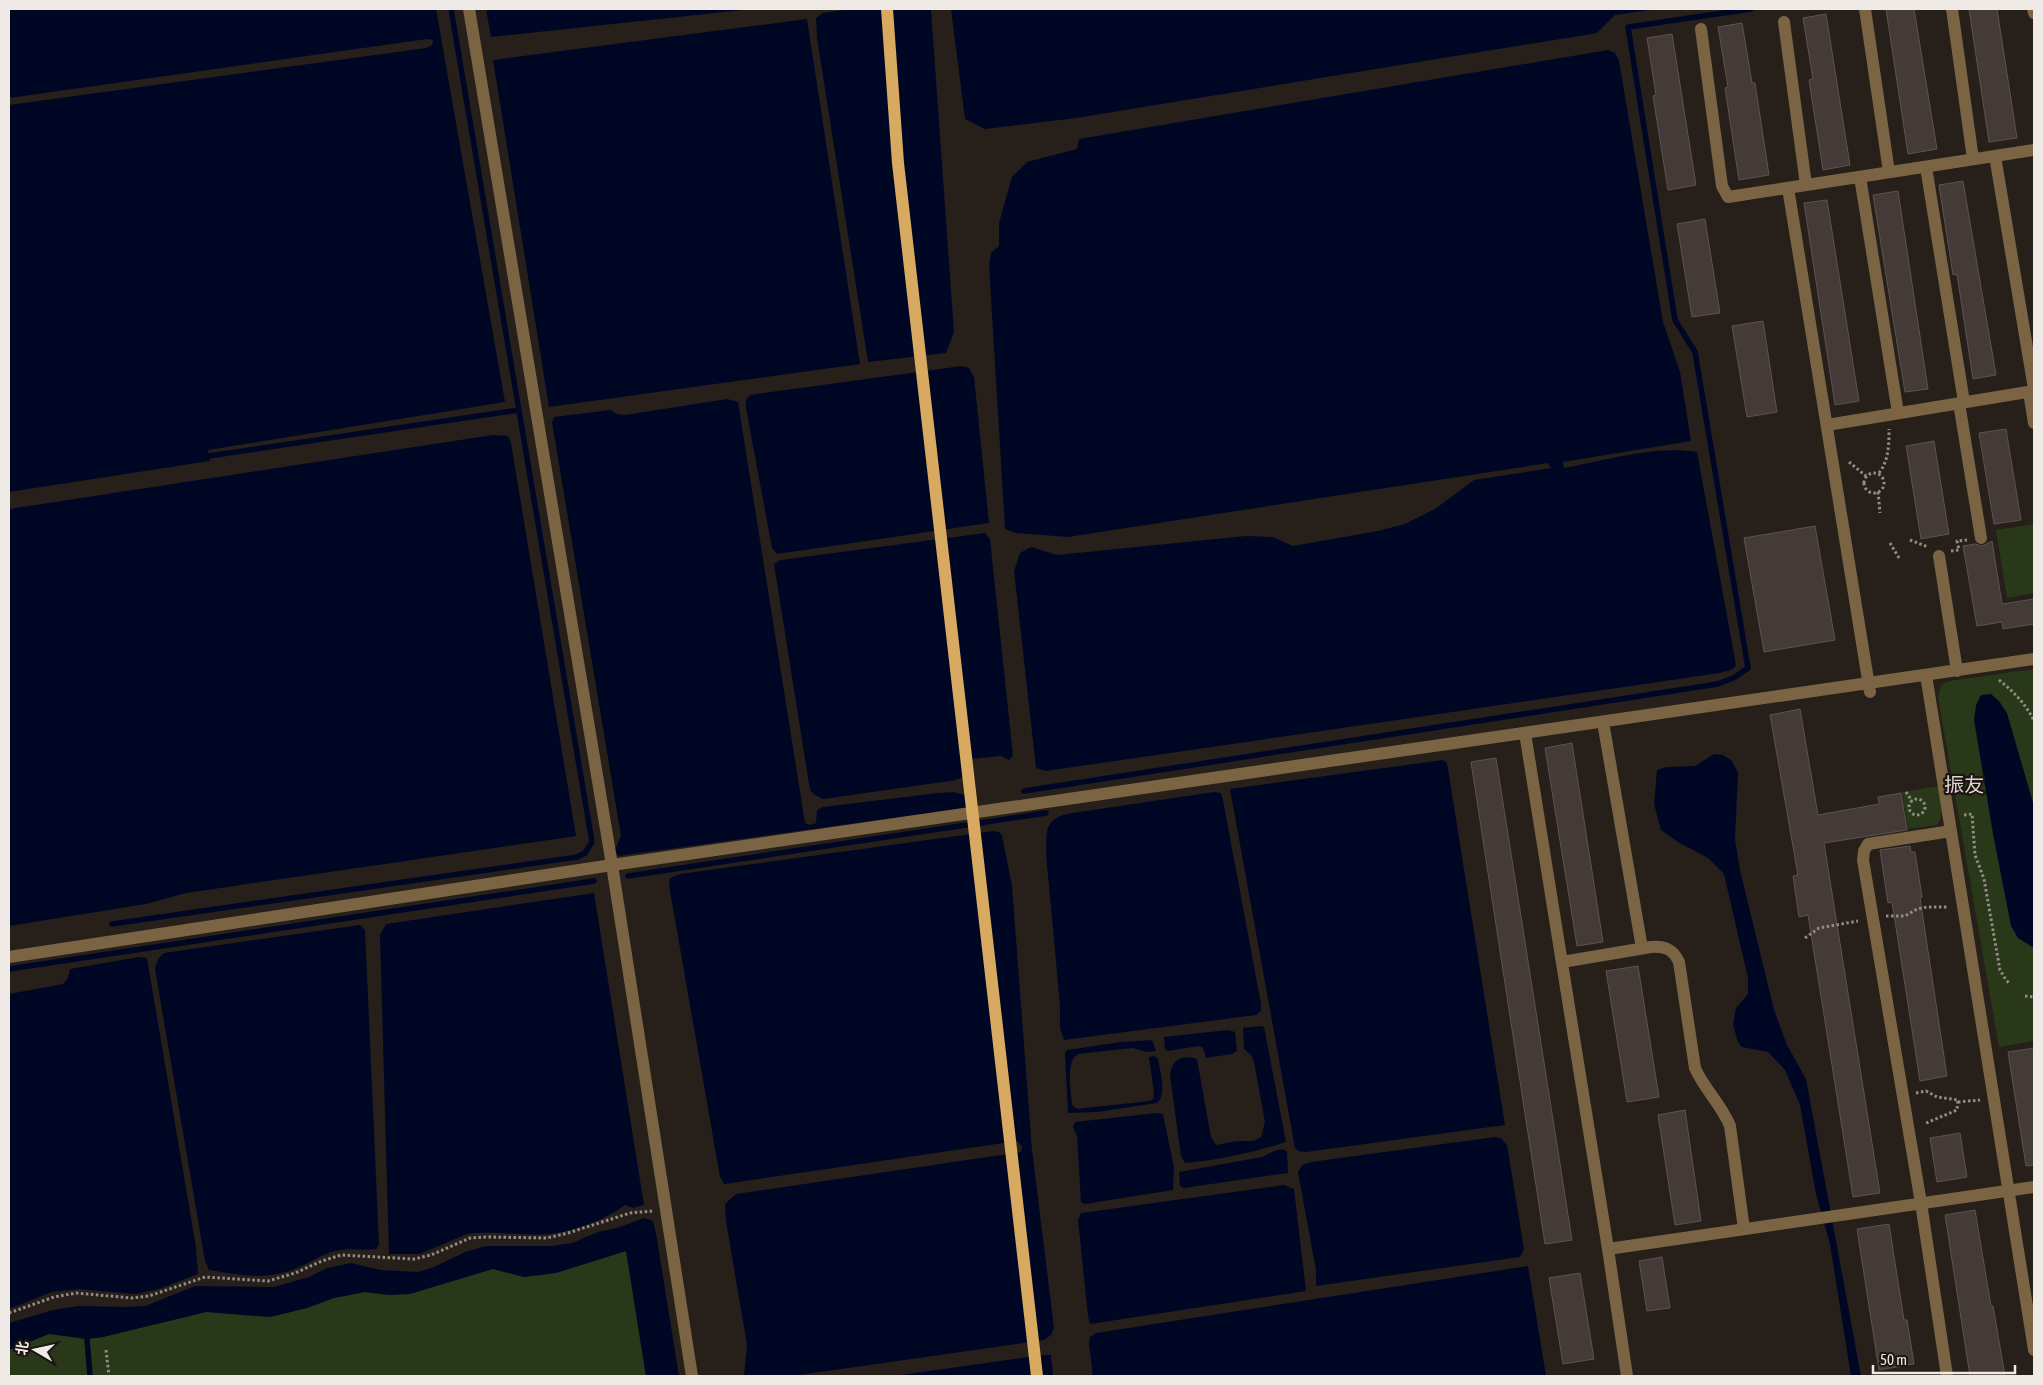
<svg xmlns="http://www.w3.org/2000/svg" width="2043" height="1385" font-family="'Asap Condensed','Noto Sans SC',sans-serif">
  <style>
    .green { fill: #2a381a }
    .water { fill: #000724 }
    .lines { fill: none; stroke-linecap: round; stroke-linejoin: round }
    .stream { stroke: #000724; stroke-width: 5.5 }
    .building { fill: #443a37; stroke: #5d5350 }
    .path { stroke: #928c87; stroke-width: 3; stroke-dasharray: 2.5 2.5; stroke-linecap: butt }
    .minor { stroke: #7b6443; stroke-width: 12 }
    .major { stroke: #d8a960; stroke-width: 12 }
    .labels { text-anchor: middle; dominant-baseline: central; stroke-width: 4.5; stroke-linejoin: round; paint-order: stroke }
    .quarter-label { font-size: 20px; fill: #ded5ce; stroke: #1c1511 }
  </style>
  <rect width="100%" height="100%" fill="#261f1a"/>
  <!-- green -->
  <path class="green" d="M 2034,524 L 2034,593 L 2007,598 L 1996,530 Z
    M 2034,669 L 2034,1041 L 1999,1047 L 1938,697 L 1941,685 L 1949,681 Z
    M 1938,786 C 1940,799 1945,814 1937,825 L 1908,829 L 1902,792 Z
    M 626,1251 L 646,1376 L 9,1376 L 9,1350 L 49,1334 L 87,1339 L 103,1337 L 206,1312 L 270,1317 L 307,1308 L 334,1298 L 365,1292 L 389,1295 L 493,1269 L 524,1277 L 556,1273 Z"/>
  <!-- water -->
  <path class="water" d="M 9,9 L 436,9 L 505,402 L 208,450 L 210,461 L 9,492 L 9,105 L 426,48 L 432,45 L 433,40 L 427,39 L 9,98 Z
    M 486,9 L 752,9 L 491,37 Z
    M 850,9 L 931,9 L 954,332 L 946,353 L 868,362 L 817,38 L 816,18 L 823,13 Z
    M 951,9 L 1657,9 L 1615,15 L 1597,33 L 1076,118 L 985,129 L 965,119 Z
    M 807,19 L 860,364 L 549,407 L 493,60 Z
    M 1608,50 L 1615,53 L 1619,61 L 1663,322 L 1680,372 L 1691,441 L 1563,462 L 1564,468 C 1606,460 1655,445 1697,452 L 1736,665 L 1733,669 L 1720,673 L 1046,771 L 1036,768 L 1014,571 L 1020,553 L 1031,547 L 1057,555 L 1246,536 L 1273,537 L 1293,546 L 1378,531 L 1405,524 L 1435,509 L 1474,480 L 1551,468 L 1548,463 L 1068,537 L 1016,533 L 1005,529 L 989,265 L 991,253 L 999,246 L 999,223 L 1012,177 L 1027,162 L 1077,149 L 1079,139 Z
    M 962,366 L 969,368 L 974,377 L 989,523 L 777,554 L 772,548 L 746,408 L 746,400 L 750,395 Z
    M 727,399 L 738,402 L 805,823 L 810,825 L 816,823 L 817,810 L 823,807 L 938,793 L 954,792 L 967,796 L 972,807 L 618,856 L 615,850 L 621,836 L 552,422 L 554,417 L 610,410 L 617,414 L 625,415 Z
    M 493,435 L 508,436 L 511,443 L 576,836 L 186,893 L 146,904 L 9,926 L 9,509 Z
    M 985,533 L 990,539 L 1013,756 L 1009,760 L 1001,756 L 970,759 L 963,777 L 956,780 L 823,799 L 815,795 L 810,790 L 774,564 L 781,560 Z
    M 1991,694 L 1999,701 L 2007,713 L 2034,806 L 2034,948 L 2018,938 L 2011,926 L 1993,834 L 1974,720 L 1976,705 L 1981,695 Z
    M 1714,754 L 1723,755 L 1732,761 L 1738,773 L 1735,839 L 1740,870 L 1774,1010 L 1787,1045 L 1806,1079 L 1861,1376 L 1851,1376 L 1830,1244 L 1816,1194 L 1800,1105 L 1785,1070 L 1768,1052 L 1742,1047 L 1738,1042 L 1733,1025 L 1736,1008 L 1748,994 L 1748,978 L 1724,874 L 1708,858 L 1678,842 L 1661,830 L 1654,804 L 1657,770 L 1666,767 L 1695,766 Z
    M 1443,760 L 1447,763 L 1505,1125 L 1306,1152 L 1299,1151 L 1295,1148 L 1230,789 Z
    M 1214,792 L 1221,793 L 1223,800 L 1261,1004 L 1261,1011 L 1256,1015 L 1064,1040 L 1060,1028 L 1060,1005 L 1046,854 C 1047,833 1043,821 1066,814 Z
    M 993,831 L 999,832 L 1002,835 L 1012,886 L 1032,1150 L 1054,1328 L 1051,1335 L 1044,1340 L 792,1376 L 744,1376 L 747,1345 L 726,1221 L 725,1204 L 736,1194 L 1021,1152 L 1022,1146 L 1017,1141 L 724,1184 L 720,1177 L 669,885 L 670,878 L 680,874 Z
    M 594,893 L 644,1205 L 633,1208 L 625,1205 C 605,1220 575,1231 550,1234 C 529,1236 500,1232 477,1233 L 467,1234 L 420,1254 L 389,1254 L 380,935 L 386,924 Z
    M 360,925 L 365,930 L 379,1244 L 376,1249 C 364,1251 352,1248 341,1250 C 324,1252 312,1262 297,1268 C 265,1281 242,1275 209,1270 L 205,1261 L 155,969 L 158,959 L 164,953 Z
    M 139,957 L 147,958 L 149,970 L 196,1247 L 198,1274 L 159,1289 L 135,1294 L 79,1289 L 52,1292 L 9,1309 L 9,994 L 63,984 L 68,978 L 70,969 Z
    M 1260,1026 L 1264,1027 L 1286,1142 C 1252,1153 1220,1160 1185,1163 L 1181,1156 L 1170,1076 C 1171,1060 1181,1054 1197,1059 L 1211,1137 L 1216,1145 L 1236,1141 L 1254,1141 L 1261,1137 L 1265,1122 L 1254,1062 L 1251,1055 L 1244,1049 L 1243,1028 Z
    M 1228,1030 L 1235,1032 L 1237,1051 L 1232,1054 L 1206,1058 L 1203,1048 L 1199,1046 L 1168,1051 L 1165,1049 L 1164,1037 Z
    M 1152,1040 L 1156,1051 L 1146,1052 L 1133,1048 L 1078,1054 C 1065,1062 1071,1090 1072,1105 L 1077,1109 L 1150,1101 L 1153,1099 L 1154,1093 L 1149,1057 L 1155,1056 L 1158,1059 C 1160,1070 1167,1095 1157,1103 L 1097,1112 L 1068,1113 L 1065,1053 L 1067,1050 L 1121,1042 Z
    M 1157,1113 L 1163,1114 L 1174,1168 L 1173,1190 L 1085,1204 L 1081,1202 L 1077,1136 L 1073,1127 L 1075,1122 Z
    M 1495,1137 L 1501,1138 L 1507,1145 L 1524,1249 L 1520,1257 L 1316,1286 L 1316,1270 L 1298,1172 L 1302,1165 L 1311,1162 Z
    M 1283,1149 L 1287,1152 L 1288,1173 L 1184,1188 L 1180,1186 L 1179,1172 L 1262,1157 L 1274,1151 Z
    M 1284,1185 L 1294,1189 L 1306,1291 L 1090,1324 L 1088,1316 L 1078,1220 L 1081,1213 Z
    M 644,1218 L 653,1221 L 656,1233 L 679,1376 L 646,1376 L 626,1251 L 556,1273 L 524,1277 L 493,1269 L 410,1294 L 389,1295 L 365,1292 L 334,1298 L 307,1308 L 270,1317 L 206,1312 L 103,1337 L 87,1339 L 49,1334 L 9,1350 L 9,1323 L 53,1310 L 78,1306 L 127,1307 L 145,1306 L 195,1286 L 274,1287 L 309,1277 L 327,1268 L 351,1263 L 381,1270 L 418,1272 L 434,1267 L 465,1252 L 486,1246 L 551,1246 L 572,1243 L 598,1232 L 617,1228 Z
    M 1528,1266 L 1546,1376 L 1093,1376 L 1089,1344 L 1090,1337 L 1096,1333 Z
    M 1043,1355 L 1051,1355 L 1053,1376 L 894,1376 Z"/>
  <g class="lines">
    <!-- stream -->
    <path class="stream" d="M 209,456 L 519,410
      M 1024,791 L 1718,684 L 1735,677 L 1748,668 L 1695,352 L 1675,320 L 1628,27 L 1751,9
      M 628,876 L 1046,813
      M 112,924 L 577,857 L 585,853 L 592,842 L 451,9
      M 9,969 L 594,881
      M 87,1339 L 90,1376"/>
  </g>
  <!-- building -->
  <path class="building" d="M 1886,9 L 1914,9 L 1937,149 L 1908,154 Z
    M 1969,9 L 1997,9 L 2017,138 L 1989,142 Z
    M 1826,14 L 1850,165 L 1823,170 L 1809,80 L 1813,79 L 1803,18 Z
    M 1742,23 L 1752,83 L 1755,83 L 1769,175 L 1739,180 L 1725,88 L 1728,87 L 1718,27 Z
    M 1672,34 L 1696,185 L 1668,190 L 1653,96 L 1656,95 L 1647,38 Z
    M 1963,181 L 1996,375 L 1973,379 L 1957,274 L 1953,275 L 1939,185 Z
    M 1898,191 L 1928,389 L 1905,392 L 1873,195 Z
    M 1827,200 L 1859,401 L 1835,405 L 1804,203 Z
    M 1705,219 L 1720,313 L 1692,317 L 1677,224 Z
    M 1763,321 L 1777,412 L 1747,417 L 1732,326 Z
    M 2006,429 L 2021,520 L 1994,524 L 1979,433 Z
    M 1934,441 L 1949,534 L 1921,539 L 1906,446 Z
    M 1815,526 L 1835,640 L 1764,652 L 1744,538 Z
    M 1992,541 L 2002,604 L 2034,599 L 2034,624 L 2003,629 L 2002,622 L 1977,626 L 1963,546 L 1975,544 L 1982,546 Z
    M 1800,709 L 1818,815 L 1879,804 L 1878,797 L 1901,793 L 1907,830 L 1824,843 L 1880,1193 L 1853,1197 L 1808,915 L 1799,917 L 1793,876 L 1798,875 L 1770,715 Z
    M 1572,743 L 1603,942 L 1577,946 L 1545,748 Z
    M 1496,758 L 1572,1240 L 1545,1244 L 1471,762 Z
    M 1910,846 L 1911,852 L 1915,852 L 1922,897 L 1920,898 L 1947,1076 L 1920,1081 L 1892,902 L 1888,903 L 1880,850 Z
    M 1638,966 L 1659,1097 L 1627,1102 L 1606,971 Z
    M 2034,1048 L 2034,1165 L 2026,1166 L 2008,1052 Z
    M 1685,1110 L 1701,1221 L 1675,1225 L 1658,1115 Z
    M 1960,1133 L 1967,1177 L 1937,1182 L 1930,1138 Z
    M 1975,1210 L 1991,1306 L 1993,1306 L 2005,1376 L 1970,1376 L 1945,1215 Z
    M 1889,1224 L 1904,1320 L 1907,1320 L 1914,1364 L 1879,1370 L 1857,1229 Z
    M 1662,1257 L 1670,1308 L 1647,1311 L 1639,1261 Z
    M 1580,1273 L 1594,1359 L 1563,1364 L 1549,1278 Z"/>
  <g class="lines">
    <!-- path -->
    <path class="path" d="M 1849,462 L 1866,476
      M1864 483a10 10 0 1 1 20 0a10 10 0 1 1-20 0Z
      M 1879,473 C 1889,460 1889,444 1889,429
      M 1878,492 L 1880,513
      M 1910,540 L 1928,547
      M 1890,543 L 1899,558
      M 1951,551 L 1959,550 L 1957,541 L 1967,540
      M 1999,680 C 2013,691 2026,704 2034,721
      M 1906,792 L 1912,801
      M1909 807a8 8 0 1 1 16 0a8 8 0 1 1-16 0Z
      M 1964,815 L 1972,814 L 1975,855 L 1984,879 L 2000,970 L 2006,980 L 2009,983
      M 1886,916 L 1905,916 L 1917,909 L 1927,907 L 1948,907
      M 1805,938 L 1819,928 L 1858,921
      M 2025,996 L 2034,997
      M 1916,1093 L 1926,1091 L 1937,1097 L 1958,1100 L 1957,1110 L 1924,1124
      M 1958,1102 L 1980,1100
      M 9,1313 L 54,1297 L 76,1293 L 132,1298 L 149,1296 L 205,1277 L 268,1281 L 295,1273 L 322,1261 L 341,1255 L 414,1259 L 431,1255 L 470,1238 L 486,1237 L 547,1238 L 568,1233 L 630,1213 L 652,1211
      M 106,1350 L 109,1376"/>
    <!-- minor -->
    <path class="minor" d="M 469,9 L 612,865 L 692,1376
      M 1865,9 L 1889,172
      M 1952,9 L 1973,159
      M 2033,9 L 2034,13
      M 1784,22 L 1806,185
      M 1701,29 L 1722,186 L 1728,197 L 2034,150
      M 1995,156 L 2034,389
      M 1926,167 L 1964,402
      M 1860,177 L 1898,413
      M 1788,188 L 1870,692
      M 2029,392 L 2034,423
      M 1959,403 L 1981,538
      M 1827,425 L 2034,391
      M 1939,556 L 1957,671
      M 1926,675 L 2034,1350
      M 1603,722 L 1642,948
      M 1525,733 L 1608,1249 L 1627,1376
      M 9,957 L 612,865 L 2034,659
      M 1562,962 L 1651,947 C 1665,946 1673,949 1679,962 L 1695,1068 C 1704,1089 1722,1105 1730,1126 L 1744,1229
      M 1608,1249 L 2034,1187
      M 1947,1376 L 1921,1203 L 1863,860 L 1864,851 L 1868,844 L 1951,831"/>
    <!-- major -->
    <path class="major" d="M 887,9 L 898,163 L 1037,1376"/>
  </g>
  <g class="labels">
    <!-- quarter labels -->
    <g class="quarter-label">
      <text x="1964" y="784">振友</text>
    </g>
  </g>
  <!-- border -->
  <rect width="2043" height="1385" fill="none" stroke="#efeae6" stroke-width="20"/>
  <!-- north arrow -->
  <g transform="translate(35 1350) rotate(279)" stroke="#1c1511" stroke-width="4" paint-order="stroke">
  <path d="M0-4L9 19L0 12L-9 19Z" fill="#efeae6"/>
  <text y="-8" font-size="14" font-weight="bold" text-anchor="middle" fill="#efeae6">北</text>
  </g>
  <!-- scale -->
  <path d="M1873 1365v8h142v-8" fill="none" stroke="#efeae6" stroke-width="2.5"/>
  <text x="1880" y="1365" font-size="15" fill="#efeae6" stroke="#1c1511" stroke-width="4" paint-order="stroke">50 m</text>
</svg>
